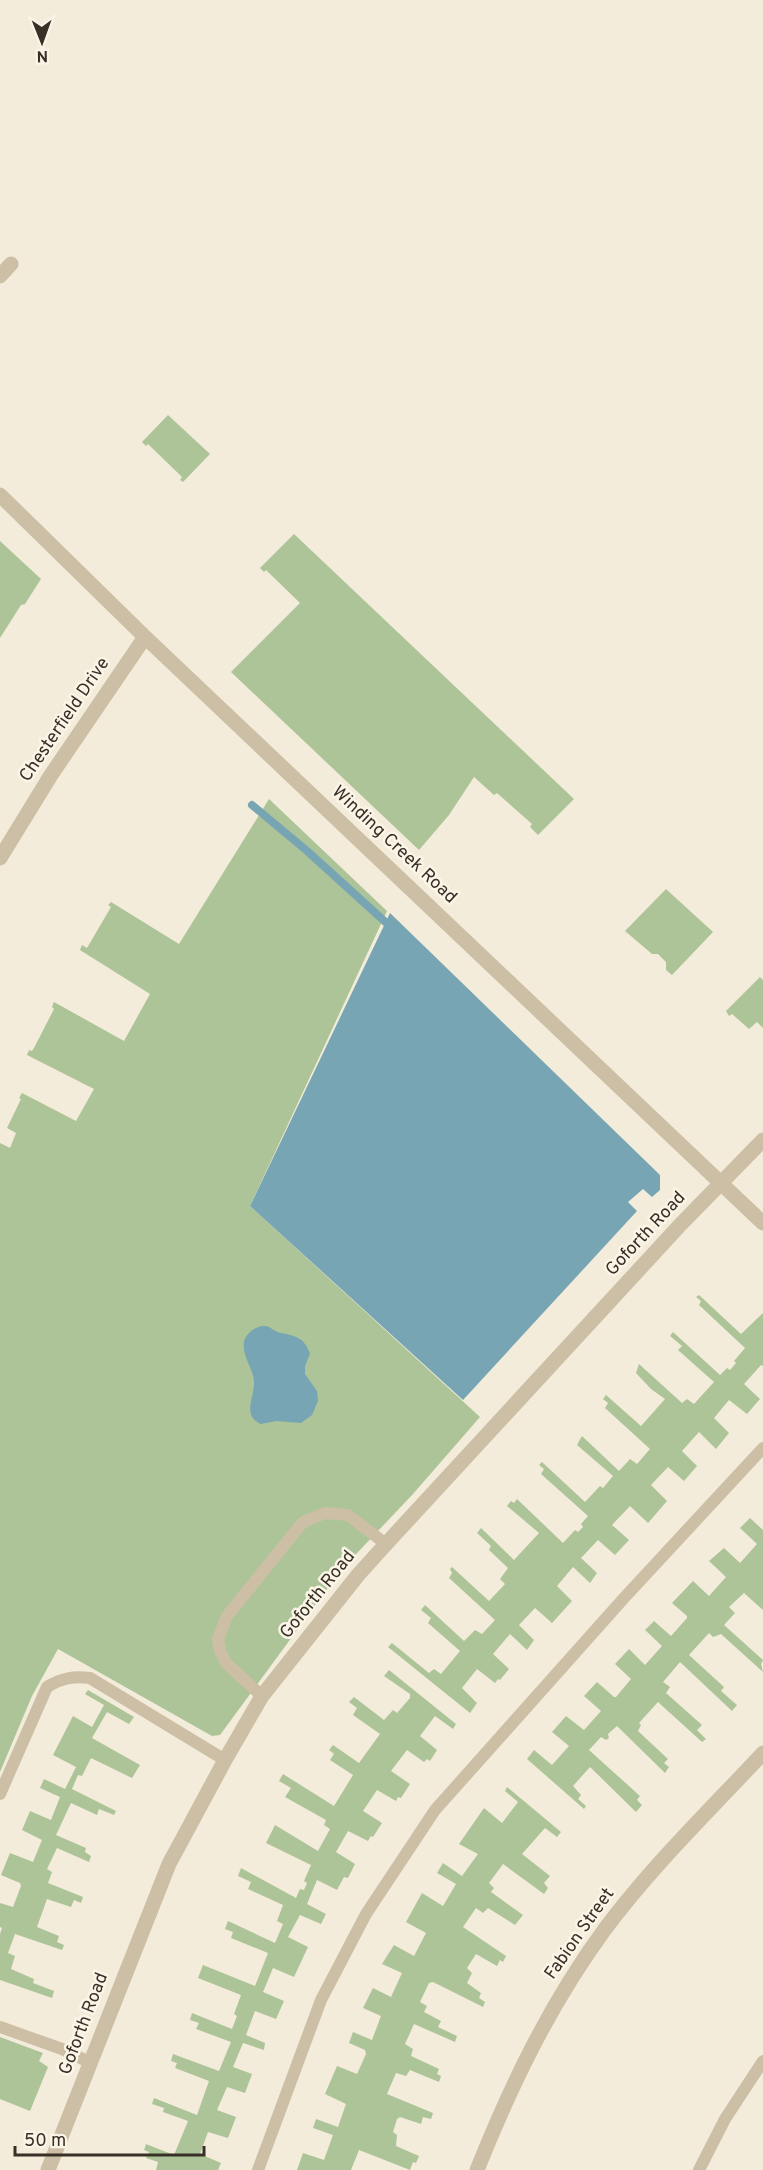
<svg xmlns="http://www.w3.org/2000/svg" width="763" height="2170" font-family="Overpass,sans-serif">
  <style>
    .green { fill: #adc499 }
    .water { fill: #77a5b3 }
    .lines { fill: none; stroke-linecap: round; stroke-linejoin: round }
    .stream { stroke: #77a5b3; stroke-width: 8 }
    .lane { stroke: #ccbfa5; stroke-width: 12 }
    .street { stroke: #ccbfa5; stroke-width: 15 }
    .labels { text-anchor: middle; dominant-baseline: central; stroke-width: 5; stroke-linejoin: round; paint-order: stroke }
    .street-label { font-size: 18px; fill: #383027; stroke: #fbf5e7 }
  </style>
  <rect width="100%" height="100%" fill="#f3ecda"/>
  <!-- green -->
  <path class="green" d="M 168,415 L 210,454 L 183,482 L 180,480 L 182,477 L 148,444 L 146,446 L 142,442 Z
    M 294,534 L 574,799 L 538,835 L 530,827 L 532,824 L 497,793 L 494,795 L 474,777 L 449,815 L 419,850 L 231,672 L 300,603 L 266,570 L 264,572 L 260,568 Z
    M 0,541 L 41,579 L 25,604 L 21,605 L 0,638 Z
    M 269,799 L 387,911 L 250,1206 L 480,1417 L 413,1494 L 341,1570 L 220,1735 L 212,1736 L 58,1649 L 32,1696 L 0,1772 L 0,1143 L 10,1148 L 16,1133 L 7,1128 L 21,1099 L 19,1098 L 22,1093 L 76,1121 L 94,1089 L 27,1055 L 29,1050 L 32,1051 L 34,1048 L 54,1009 L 52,1007 L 54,1002 L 124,1041 L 150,994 L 80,950 L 82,945 L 87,948 L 111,907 L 108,905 L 111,902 L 179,944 Z
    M 666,889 L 713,932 L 672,975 L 666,970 L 666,962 L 658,954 L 652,954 L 625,931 Z
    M 760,977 L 763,980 L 763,1028 L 757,1022 L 749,1029 L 732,1014 L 729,1016 L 726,1011 Z
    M 699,1295 L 741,1334 L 763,1313 L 763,1366 L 761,1365 L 744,1384 L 760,1399 L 747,1414 L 729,1400 L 714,1418 L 729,1433 L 716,1449 L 699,1432 L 682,1451 L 697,1466 L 684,1481 L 668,1467 L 651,1485 L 667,1501 L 648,1523 L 630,1506 L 612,1525 L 629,1540 L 615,1555 L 598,1540 L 581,1558 L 597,1573 L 590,1583 L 573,1567 L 557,1586 L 572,1601 L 552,1623 L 535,1608 L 519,1625 L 534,1640 L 527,1650 L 510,1634 L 493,1654 L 509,1669 L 500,1680 L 498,1679 L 495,1683 L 477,1669 L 462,1688 L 477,1703 L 470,1713 L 388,1647 L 392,1643 L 429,1673 L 434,1669 L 441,1674 L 460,1651 L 428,1623 L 431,1618 L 421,1610 L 425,1605 L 464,1641 L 475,1630 L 482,1634 L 495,1620 L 449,1578 L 452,1573 L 450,1569 L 452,1567 L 489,1601 L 505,1584 L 500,1579 L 508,1568 L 489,1550 L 491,1546 L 477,1533 L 481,1528 L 514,1560 L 539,1533 L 507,1506 L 511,1501 L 514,1503 L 517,1499 L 563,1543 L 575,1530 L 578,1532 L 583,1527 L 581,1524 L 588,1516 L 541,1474 L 544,1469 L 539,1465 L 542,1462 L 585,1502 L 600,1486 L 603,1488 L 613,1476 L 577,1445 L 582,1436 L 619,1471 L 630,1459 L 637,1464 L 650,1449 L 605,1408 L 608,1403 L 603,1399 L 606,1395 L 641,1426 L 665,1399 L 651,1389 L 636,1373 L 639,1364 L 682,1403 L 687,1399 L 694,1404 L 714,1382 L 678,1350 L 682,1346 L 670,1336 L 673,1332 L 720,1375 L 727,1368 L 730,1370 L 736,1363 L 734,1361 L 745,1348 L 699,1305 L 701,1301 L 696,1297 Z
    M 750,1518 L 763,1530 L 763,1610 L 744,1593 L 729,1607 L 735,1613 L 724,1625 L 763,1660 L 761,1664 L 763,1672 L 721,1634 L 713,1637 L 709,1633 L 689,1655 L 724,1687 L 721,1691 L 737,1705 L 732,1711 L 680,1662 L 663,1682 L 670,1687 L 666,1693 L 702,1725 L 697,1730 L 706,1739 L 702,1742 L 658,1702 L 639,1723 L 641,1725 L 638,1731 L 668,1759 L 664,1763 L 669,1767 L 665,1773 L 617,1726 L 608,1734 L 609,1738 L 606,1740 L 601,1737 L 589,1750 L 640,1796 L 637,1800 L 642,1805 L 636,1812 L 590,1767 L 573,1786 L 581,1795 L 578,1799 L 586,1806 L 584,1809 L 527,1759 L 534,1750 L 552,1765 L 569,1746 L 552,1732 L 566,1716 L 584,1730 L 601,1711 L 584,1696 L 597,1682 L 614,1697 L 616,1697 L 631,1679 L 615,1664 L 629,1649 L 645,1665 L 662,1646 L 645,1630 L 654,1621 L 671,1636 L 687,1618 L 687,1616 L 672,1603 L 693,1581 L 709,1596 L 726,1577 L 709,1561 L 724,1548 L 740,1563 L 757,1544 L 740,1528 Z
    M 389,1670 L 456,1724 L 453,1729 L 435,1716 L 420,1736 L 437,1750 L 430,1761 L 427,1759 L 424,1762 L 407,1750 L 391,1771 L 410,1784 L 401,1798 L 398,1797 L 396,1801 L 377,1790 L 363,1811 L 382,1823 L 373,1837 L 371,1836 L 368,1841 L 348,1831 L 336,1852 L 355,1864 L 348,1878 L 344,1877 L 337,1890 L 317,1880 L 307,1904 L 326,1914 L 321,1924 L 300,1915 L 288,1937 L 308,1947 L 294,1977 L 273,1968 L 263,1992 L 284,2001 L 276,2019 L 255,2011 L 246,2035 L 265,2043 L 264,2050 L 243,2043 L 233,2067 L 252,2074 L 245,2093 L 227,2087 L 217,2110 L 236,2117 L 228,2138 L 208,2132 L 200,2154 L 221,2163 L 218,2170 L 156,2170 L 158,2162 L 146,2158 L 149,2152 L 144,2150 L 146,2144 L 174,2155 L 188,2121 L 163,2112 L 164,2108 L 152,2104 L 154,2098 L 197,2115 L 209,2081 L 175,2068 L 177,2063 L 171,2061 L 173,2054 L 219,2071 L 231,2042 L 196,2029 L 199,2023 L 190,2020 L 192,2013 L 232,2029 L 237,2016 L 234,2014 L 241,1995 L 198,1978 L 203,1965 L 255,1986 L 268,1953 L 231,1938 L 233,1932 L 225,1929 L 228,1921 L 275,1943 L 283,1924 L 277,1921 L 283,1905 L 248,1889 L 251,1882 L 238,1876 L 241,1868 L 296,1898 L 300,1889 L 304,1890 L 307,1883 L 304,1881 L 311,1865 L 266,1843 L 275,1825 L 318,1851 L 330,1829 L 324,1825 L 326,1820 L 285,1797 L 291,1788 L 279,1781 L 283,1774 L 334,1806 L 353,1775 L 330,1760 L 334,1754 L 329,1750 L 333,1745 L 359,1763 L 380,1734 L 353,1715 L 357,1708 L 349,1702 L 354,1697 L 384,1720 L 393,1710 L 397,1713 L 410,1698 L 410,1694 L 384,1676 Z
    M 88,1690 L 134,1717 L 129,1724 L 107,1712 L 92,1738 L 140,1765 L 132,1778 L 91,1758 L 82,1776 L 78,1775 L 72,1789 L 116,1811 L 114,1815 L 99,1809 L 97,1815 L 71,1803 L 56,1835 L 86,1848 L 85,1852 L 91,1856 L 89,1862 L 57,1848 L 47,1869 L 52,1872 L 48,1883 L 83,1897 L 81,1903 L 74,1900 L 71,1907 L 47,1899 L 37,1927 L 59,1936 L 57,1942 L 64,1945 L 62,1950 L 15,1934 L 8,1953 L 15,1956 L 11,1969 L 34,1979 L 33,1983 L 54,1991 L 52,1998 L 0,1980 L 0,1934 L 2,1928 L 0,1927 L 0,1903 L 13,1907 L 21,1886 L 20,1883 L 1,1875 L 10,1853 L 33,1862 L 42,1840 L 22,1830 L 30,1811 L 51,1820 L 60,1797 L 40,1788 L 44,1779 L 65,1789 L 76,1767 L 53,1755 L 73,1716 L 92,1727 L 104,1705 L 85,1694 Z
    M 507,1787 L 561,1832 L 557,1837 L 545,1828 L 522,1854 L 550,1876 L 544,1883 L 548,1888 L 544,1894 L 503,1864 L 489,1883 L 494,1888 L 491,1892 L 523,1915 L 515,1925 L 488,1908 L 483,1913 L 476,1908 L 463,1927 L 506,1956 L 503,1962 L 500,1960 L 497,1966 L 476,1954 L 467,1968 L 472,1973 L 467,1983 L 481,1993 L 479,1998 L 485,2002 L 483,2007 L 433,1982 L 429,1983 L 420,2002 L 427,2006 L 424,2012 L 441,2021 L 438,2027 L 457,2036 L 455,2042 L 414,2024 L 405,2044 L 413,2049 L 411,2056 L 439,2069 L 437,2074 L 441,2076 L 439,2082 L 410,2070 L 406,2076 L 396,2073 L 387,2094 L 433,2113 L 431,2119 L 423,2117 L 421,2124 L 400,2117 L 397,2119 L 393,2132 L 397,2135 L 396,2146 L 419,2156 L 416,2163 L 413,2162 L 410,2170 L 359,2150 L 351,2170 L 297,2170 L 303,2153 L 324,2160 L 333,2135 L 313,2128 L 316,2119 L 338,2127 L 346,2104 L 325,2094 L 337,2066 L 357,2074 L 366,2054 L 365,2050 L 349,2043 L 353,2032 L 372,2040 L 381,2016 L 363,2008 L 373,1988 L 391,1997 L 402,1973 L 382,1964 L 394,1945 L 414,1956 L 426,1933 L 406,1922 L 422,1893 L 443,1906 L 456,1884 L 437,1873 L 443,1863 L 462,1876 L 478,1854 L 459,1844 L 484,1808 L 502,1823 L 518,1802 L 505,1791 Z
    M 0,2037 L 43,2053 L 39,2061 L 48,2067 L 30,2111 L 0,2099 Z"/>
  <!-- water -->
  <path class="water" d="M 390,913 L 660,1175 L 660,1190 L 652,1197 L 643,1189 L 628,1202 L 637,1211 L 463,1400 L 250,1206 Z
    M 267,1326 C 271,1328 276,1332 281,1333 C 296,1336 305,1338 310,1354 L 305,1366 L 305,1374 L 317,1391 L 318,1401 L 312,1415 L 301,1423 L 276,1421 L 261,1424 C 241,1415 255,1397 254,1381 C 253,1365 234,1347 250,1332 C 255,1327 261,1326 267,1326 Z"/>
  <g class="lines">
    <!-- stream -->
    <path class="stream" d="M 252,805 L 306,850 L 392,928"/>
    <!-- lane -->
    <path class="lane" d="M 262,1696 L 226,1663 L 220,1651 L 218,1639 L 227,1616 L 303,1522 L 325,1513 L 348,1515 L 386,1544
      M 0,1794 L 47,1687 C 62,1678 73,1676 90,1678 L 225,1760
      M 0,2027 L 62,2049 L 89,2062
      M 258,2170 L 321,2000 L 366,1914 L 435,1810 L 624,1598 L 763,1448
      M 699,2170 L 725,2119 L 763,2061"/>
    <!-- street -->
    <path class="street" d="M 0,276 L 11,264
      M 0,495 L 145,637 L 763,1223
      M 0,858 L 51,775 L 145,637
      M 48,2170 L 169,1864 L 225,1760 L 262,1696 L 358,1575 L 386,1544 L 681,1224 L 763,1140
      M 477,2170 C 511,2085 550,2004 605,1929 C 652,1866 709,1811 763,1753"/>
  </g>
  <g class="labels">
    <!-- street labels -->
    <g class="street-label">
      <text transform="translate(65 720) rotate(-56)">Chesterfield Drive</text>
      <text transform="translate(394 845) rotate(43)">Winding Creek Road</text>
      <text transform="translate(646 1234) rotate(-47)">Goforth Road</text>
      <text transform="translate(318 1595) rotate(-51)">Goforth Road</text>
      <text transform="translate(580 1934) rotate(-55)">Fabion Street</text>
      <text transform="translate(84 2024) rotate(-69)">Goforth Road</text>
    </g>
  </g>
  <!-- north arrow -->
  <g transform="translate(42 42) rotate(179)" stroke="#fbf5e7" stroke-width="4.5" paint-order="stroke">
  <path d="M0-4.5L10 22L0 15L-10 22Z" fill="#383027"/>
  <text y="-9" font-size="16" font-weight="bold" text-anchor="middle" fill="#383027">N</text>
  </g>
  <!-- scale -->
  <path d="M15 2146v9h189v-9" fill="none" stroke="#383027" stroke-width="3"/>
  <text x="24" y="2146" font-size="18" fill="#383027" stroke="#fbf5e7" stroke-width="4.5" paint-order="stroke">50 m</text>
</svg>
